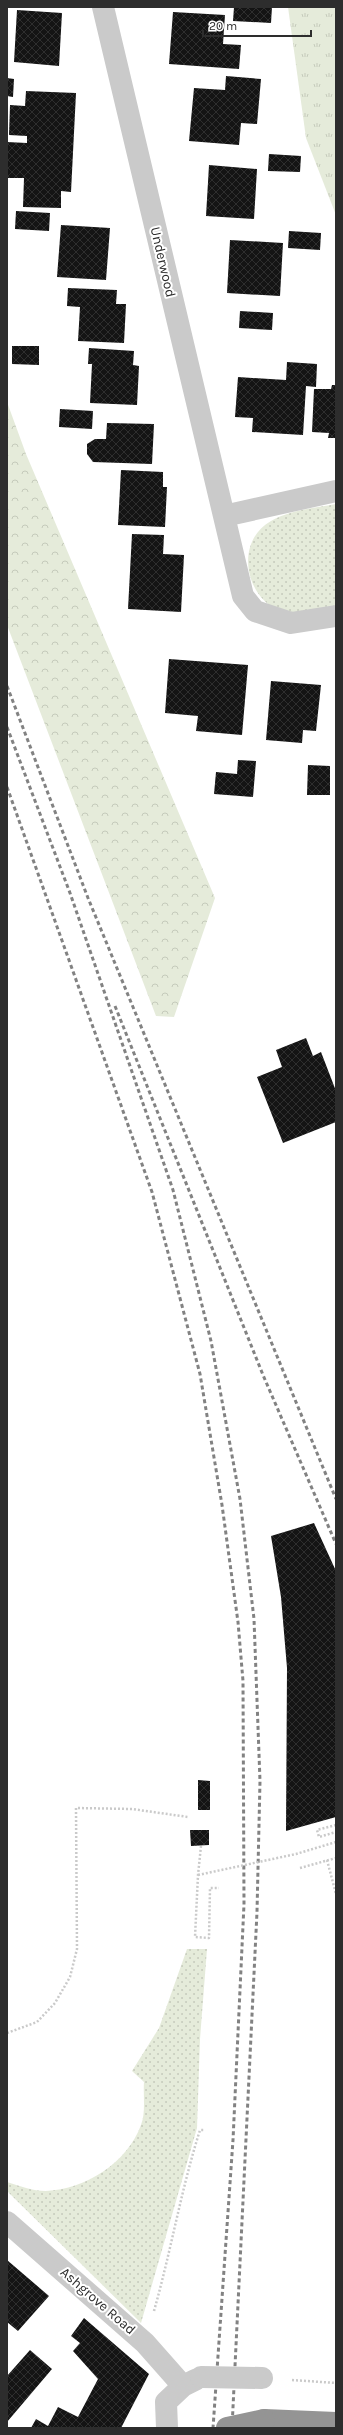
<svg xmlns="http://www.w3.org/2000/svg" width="343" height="2435" font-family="Karla,sans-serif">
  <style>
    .grass { fill: url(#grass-dots) }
    .forest { fill: url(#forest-crowns) }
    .park { fill: url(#park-tufts) }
    .building { fill: url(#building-cross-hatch) }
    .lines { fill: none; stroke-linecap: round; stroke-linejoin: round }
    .path { stroke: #cacaca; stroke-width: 2.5; stroke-dasharray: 2 2; stroke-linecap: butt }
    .street { stroke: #cacaca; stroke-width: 22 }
    .highway { stroke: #949494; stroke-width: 22 }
    .rail { stroke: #828282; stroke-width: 3; stroke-dasharray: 4 3; stroke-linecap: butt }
    .path-bridge { stroke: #cacaca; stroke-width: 2.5; stroke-dasharray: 2 2; stroke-linecap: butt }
    .street-bridge { stroke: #cacaca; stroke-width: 22 }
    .highway-bridge { stroke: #949494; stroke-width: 22 }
    .labels { text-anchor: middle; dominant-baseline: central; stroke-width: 4; stroke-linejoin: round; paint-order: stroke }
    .street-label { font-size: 14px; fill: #2d2d2d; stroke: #fff }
  </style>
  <defs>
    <pattern id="grass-dots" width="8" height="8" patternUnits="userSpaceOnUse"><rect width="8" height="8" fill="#e5ebda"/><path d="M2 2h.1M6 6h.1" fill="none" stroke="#c5cabb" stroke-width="1.8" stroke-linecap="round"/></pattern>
    <pattern id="forest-crowns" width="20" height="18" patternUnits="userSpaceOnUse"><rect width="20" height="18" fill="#e5ebda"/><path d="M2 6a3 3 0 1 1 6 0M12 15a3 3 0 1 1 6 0" fill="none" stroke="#c5cabb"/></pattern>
    <pattern id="park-tufts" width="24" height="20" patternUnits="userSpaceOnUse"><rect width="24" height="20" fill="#e5ebda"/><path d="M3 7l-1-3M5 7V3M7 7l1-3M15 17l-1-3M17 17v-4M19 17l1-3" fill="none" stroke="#c5cabb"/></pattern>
    <pattern id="building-cross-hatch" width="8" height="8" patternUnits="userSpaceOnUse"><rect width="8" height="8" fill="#141414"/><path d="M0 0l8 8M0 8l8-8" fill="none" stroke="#2e2e2e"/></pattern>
  </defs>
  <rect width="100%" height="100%" fill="#fff"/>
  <!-- grass -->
  <path class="grass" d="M 336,504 L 336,605 C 323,609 308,615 294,614 C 248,611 230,544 271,521 C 290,510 315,508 336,504 Z
    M 187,1949 L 207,1949 L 200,2039 L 197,2128 L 141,2323 L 7,2191 L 7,2182 C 19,2186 33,2191 46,2191 C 86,2189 127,2163 141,2125 C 146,2112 143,2096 144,2082 L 132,2071 L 159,2028 Z"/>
  <!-- forest -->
  <path class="forest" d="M 7,402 L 26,454 L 215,898 L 174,1017 L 156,1016 L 7,625 Z"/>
  <!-- park -->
  <path class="park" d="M 288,7 L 336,7 L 336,215 L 306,138 Z"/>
  <!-- building -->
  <path class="building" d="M 234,7 L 272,7 L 271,23 L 233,21 Z
    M 17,10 L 62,13 L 59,66 L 14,62 Z
    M 173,12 L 225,15 L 223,44 L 241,45 L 239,69 L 169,64 Z
    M 226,76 L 261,79 L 257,124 L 241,123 L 239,145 L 189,141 L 194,88 L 225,90 Z
    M 7,78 L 14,79 L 13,97 L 7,96 Z
    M 26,91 L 76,93 L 71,192 L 61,191 L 61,208 L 23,207 L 24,178 L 7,178 L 7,142 L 27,143 L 27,136 L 9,135 L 10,105 L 25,106 Z
    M 269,154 L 301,156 L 300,172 L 268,171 Z
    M 209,165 L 257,169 L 254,219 L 206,216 Z
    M 16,211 L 50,213 L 49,231 L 15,229 Z
    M 61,225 L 110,228 L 106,280 L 57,277 Z
    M 289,231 L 321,233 L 320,250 L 288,248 Z
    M 230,240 L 283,243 L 280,296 L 227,293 Z
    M 68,288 L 117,290 L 116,304 L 126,304 L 124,343 L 78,341 L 80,307 L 67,306 Z
    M 240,311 L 273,313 L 272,330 L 239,328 Z
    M 12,346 L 39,346 L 39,365 L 12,364 Z
    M 89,348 L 134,351 L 133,365 L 139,366 L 137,405 L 90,403 L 92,364 L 88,364 Z
    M 287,362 L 317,364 L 316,387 L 306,386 L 303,435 L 252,432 L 253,418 L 235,417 L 238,377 L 286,380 Z
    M 332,385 L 336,385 L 336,438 L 328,438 L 329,433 L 312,432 L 314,389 L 331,389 Z
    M 60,409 L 93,411 L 92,429 L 59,427 Z
    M 107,423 L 154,424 L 152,464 L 93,462 L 87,454 L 87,444 L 95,439 L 106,439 Z
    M 121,470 L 163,472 L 163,487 L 167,487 L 165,527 L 118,525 Z
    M 132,534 L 164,535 L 163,554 L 184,555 L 181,612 L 128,609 Z
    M 169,659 L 248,665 L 242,735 L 196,731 L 198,716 L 165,713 Z
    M 271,681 L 321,685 L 316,731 L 303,730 L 302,743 L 266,740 Z
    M 238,760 L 256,761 L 253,797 L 214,794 L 216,772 L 237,774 Z
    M 308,765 L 330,766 L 330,795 L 307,795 Z
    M 306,1038 L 313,1056 L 321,1052 L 336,1091 L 336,1122 L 283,1143 L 257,1077 L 282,1067 L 276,1050 Z
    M 314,1523 L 336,1571 L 336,1817 L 286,1831 L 287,1668 L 281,1597 L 271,1536 Z
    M 198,1780 L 210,1781 L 210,1810 L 198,1810 Z
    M 190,1830 L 209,1830 L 209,1845 L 191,1846 Z
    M 7,2260 L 49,2296 L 18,2331 L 7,2322 Z
    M 84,2318 L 149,2374 L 121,2428 L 31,2428 L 36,2419 L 48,2426 L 58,2407 L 78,2417 L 98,2379 L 73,2351 L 80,2343 L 71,2336 Z
    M 30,2350 L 52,2369 L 7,2422 L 7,2376 Z"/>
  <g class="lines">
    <!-- path -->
    <path class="path" d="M 336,1825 L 317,1830 L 319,1837 L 336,1832
      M 201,1846 L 198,1875 L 195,1937 L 209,1938 L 210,1888 L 219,1888
      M 327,1860 L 336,1894
      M 300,1868 L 336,1858
      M 7,2033 L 37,2022 L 55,2003 L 70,1977 L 77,1949 L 76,1808 L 132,1809 L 188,1817
      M 154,2311 C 171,2251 181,2190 200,2130 L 205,2130
      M 292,2380 L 336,2383"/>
    <!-- street -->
    <path class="street" d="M 103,7 L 243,596 L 255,611 L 291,623 L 336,616
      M 224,516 L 336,491
      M 7,2222 L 145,2343 L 183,2386
      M 167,2428 L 166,2402 L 183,2386 L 195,2380"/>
    <!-- highway -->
    <path class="highway" d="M 264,2420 L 336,2423"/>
    <!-- rail -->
    <path class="rail" d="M 7,686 L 88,898 L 336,1499
      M 7,727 L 70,893 L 173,1190 L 211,1341 L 240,1499 L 254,1619 L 260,1781 L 257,1912 L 232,2428
      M 7,787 L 152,1192 L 200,1374 L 222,1505 L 238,1622 L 243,1681 L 244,1904 L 233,2140 L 213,2428
      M 115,1006 L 263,1375 L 336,1544"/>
    <!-- path-bridge -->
    <path class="path-bridge" d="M 198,1875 L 296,1854 L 336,1842"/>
    <!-- street-bridge -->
    <path class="street-bridge" d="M 201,2377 L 262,2378"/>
    <!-- highway-bridge -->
    <path class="highway-bridge" d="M 227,2428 L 264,2420"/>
  </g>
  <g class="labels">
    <!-- street labels -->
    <g class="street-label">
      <text transform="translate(163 262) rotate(77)">Underwood</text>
      <text transform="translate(98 2301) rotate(41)">Ashgrove Road</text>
    </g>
  </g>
  <!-- border -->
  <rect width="343" height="2435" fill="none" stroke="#2d2d2d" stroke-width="16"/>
  <!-- scale -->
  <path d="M203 30v6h108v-6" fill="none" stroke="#2d2d2d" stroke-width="2"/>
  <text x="209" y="30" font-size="12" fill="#2d2d2d" stroke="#ffffff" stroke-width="3" paint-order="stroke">20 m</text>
</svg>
